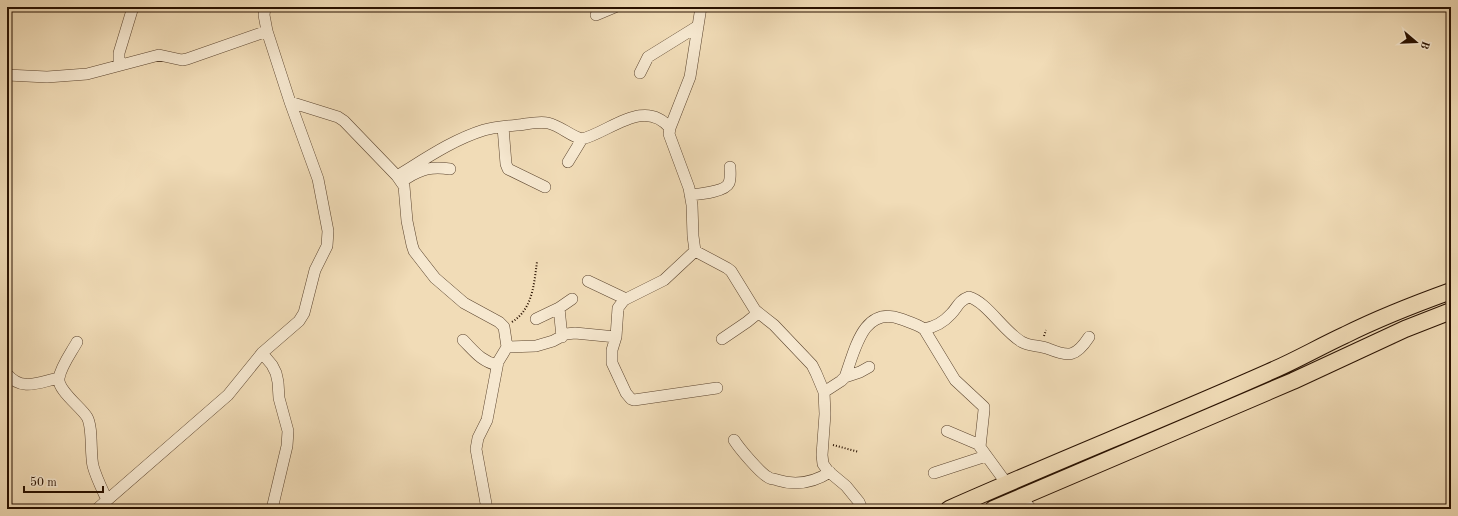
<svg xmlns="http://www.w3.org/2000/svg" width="1458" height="516" font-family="'Old Standard TT',serif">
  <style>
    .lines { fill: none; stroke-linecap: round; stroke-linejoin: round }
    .minor-casing { stroke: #5b442e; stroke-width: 12 }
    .highway-casing { stroke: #291100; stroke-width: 18 }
    .path { stroke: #291100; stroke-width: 2; stroke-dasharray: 1 2; stroke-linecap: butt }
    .minor { stroke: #f6e8d0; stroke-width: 11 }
    .highway { stroke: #f1dcb7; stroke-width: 16 }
  </style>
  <rect width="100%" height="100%" fill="#f1dcb7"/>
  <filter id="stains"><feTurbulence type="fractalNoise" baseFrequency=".005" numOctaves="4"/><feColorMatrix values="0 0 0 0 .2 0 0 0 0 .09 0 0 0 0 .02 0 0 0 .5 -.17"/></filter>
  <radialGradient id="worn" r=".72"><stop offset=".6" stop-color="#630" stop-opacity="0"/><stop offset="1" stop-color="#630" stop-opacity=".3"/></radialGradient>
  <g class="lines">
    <defs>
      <path id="minor" d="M 701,7 L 690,77 L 670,128 L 669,134 L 689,188 L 692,205 L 693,236 L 695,251 L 727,268 L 731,271 L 755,310 L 774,325 L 812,365 L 816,373 L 824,392 L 825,414 L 822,455 L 823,464 L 828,471 L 846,486 L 859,502 L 862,509
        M 596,15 L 615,7
        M 119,65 L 119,53 L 133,7
        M 640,73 L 648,57 L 698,26
        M 7,75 L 47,77 L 87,74 L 159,55 L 182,60 L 187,59 L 267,31
        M 290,102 L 338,117 L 344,121 L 397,176 L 404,186 L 407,221 L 412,245 L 414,251 L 435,278 L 464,303 L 499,322 L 504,327 L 507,347 L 498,362 L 487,420 L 478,438 L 476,449 L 487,509
        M 503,127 L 506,164 L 508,169 L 545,187
        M 568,162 L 582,139
        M 397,176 C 425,159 452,140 484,130 C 495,127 507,126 518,125 C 527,124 539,121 548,123 C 561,126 570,136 582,139 C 610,132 644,97 670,128
        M 407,178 C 422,169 432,166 450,169
        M 690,195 C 699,194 725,192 729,183 C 731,178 730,172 730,167
        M 695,251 L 664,280 L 624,300 L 618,308 L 616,337 L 612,350 L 612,363 L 626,393 L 631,399 L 634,400 L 717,388
        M 588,281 L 626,299
        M 559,308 L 562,337
        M 536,319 L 559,308 L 572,299
        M 924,329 C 935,327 943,323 951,314 C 958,307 958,301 969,297 C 987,302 1004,332 1022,342 C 1031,347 1040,345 1049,349 C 1069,357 1076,357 1089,337
        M 722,339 L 747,322 L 758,313
        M 463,340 C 475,352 481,361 497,365
        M 77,342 C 71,353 61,366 59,378 C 57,390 81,407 87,417 C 93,427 90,453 93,466 C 96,477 102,489 107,500
        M 507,347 L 536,346 L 553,341 L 566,334 L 575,333 L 616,337
        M 262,353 L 272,365 L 276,373 L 278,382 L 279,398 L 288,431 L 287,446 L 272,509
        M 7,374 C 22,392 39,382 59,378
        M 845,377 L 860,372 L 869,367
        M 824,392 L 841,381 L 845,377 C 855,350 863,305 901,319 C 909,322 917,324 924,329 L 955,380 L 984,407 L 984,410 L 980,447 L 1007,484
        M 947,431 L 980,445
        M 734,440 C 739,448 760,473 768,477 C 770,479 774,479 777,480 C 796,486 813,483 830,472
        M 934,473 L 986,456
        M 1021,497 L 1031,509
        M 97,509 L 228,395 L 262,353 L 299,321 L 304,313 L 315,270 L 327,246 L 328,231 L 318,179 L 290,102 L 267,31 L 264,15 L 265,7"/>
      <path id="highway" d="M 949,509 C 1055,462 1163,419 1269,372 C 1295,361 1319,347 1345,335 C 1379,318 1415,304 1451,291
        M 993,509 L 1293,381 L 1405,329 L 1451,311"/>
    </defs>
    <!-- minor casing -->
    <use href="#minor" class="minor-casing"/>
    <!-- highway casing -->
    <use href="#highway" class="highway-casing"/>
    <!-- path -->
    <path class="path" d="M 512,322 C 533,309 534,283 537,262
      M 1044,336 L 1046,330
      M 833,445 L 859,452"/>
    <!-- minor -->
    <use href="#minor" class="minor"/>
    <!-- highway -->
    <use href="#highway" class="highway"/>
  </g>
  <!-- margin -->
  <rect width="1458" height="516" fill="none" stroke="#f1dcb7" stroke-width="24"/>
  <rect x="8" y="8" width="1442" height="500" fill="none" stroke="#291100" stroke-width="2"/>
  <rect x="12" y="12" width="1434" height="492" fill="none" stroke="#291100"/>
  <!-- north arrow -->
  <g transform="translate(1416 42) rotate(109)" stroke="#f6e8d0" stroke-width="3" paint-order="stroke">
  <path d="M0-3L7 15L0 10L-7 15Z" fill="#291100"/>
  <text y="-6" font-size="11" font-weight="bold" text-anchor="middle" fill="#291100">B</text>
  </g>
  <!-- scale -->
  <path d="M24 486v6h79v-6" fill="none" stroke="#291100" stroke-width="2"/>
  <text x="30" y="486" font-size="12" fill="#291100" stroke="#f6e8d0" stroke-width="3" paint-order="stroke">50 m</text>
  <rect width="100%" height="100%" filter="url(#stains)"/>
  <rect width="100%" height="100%" fill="url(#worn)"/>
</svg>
